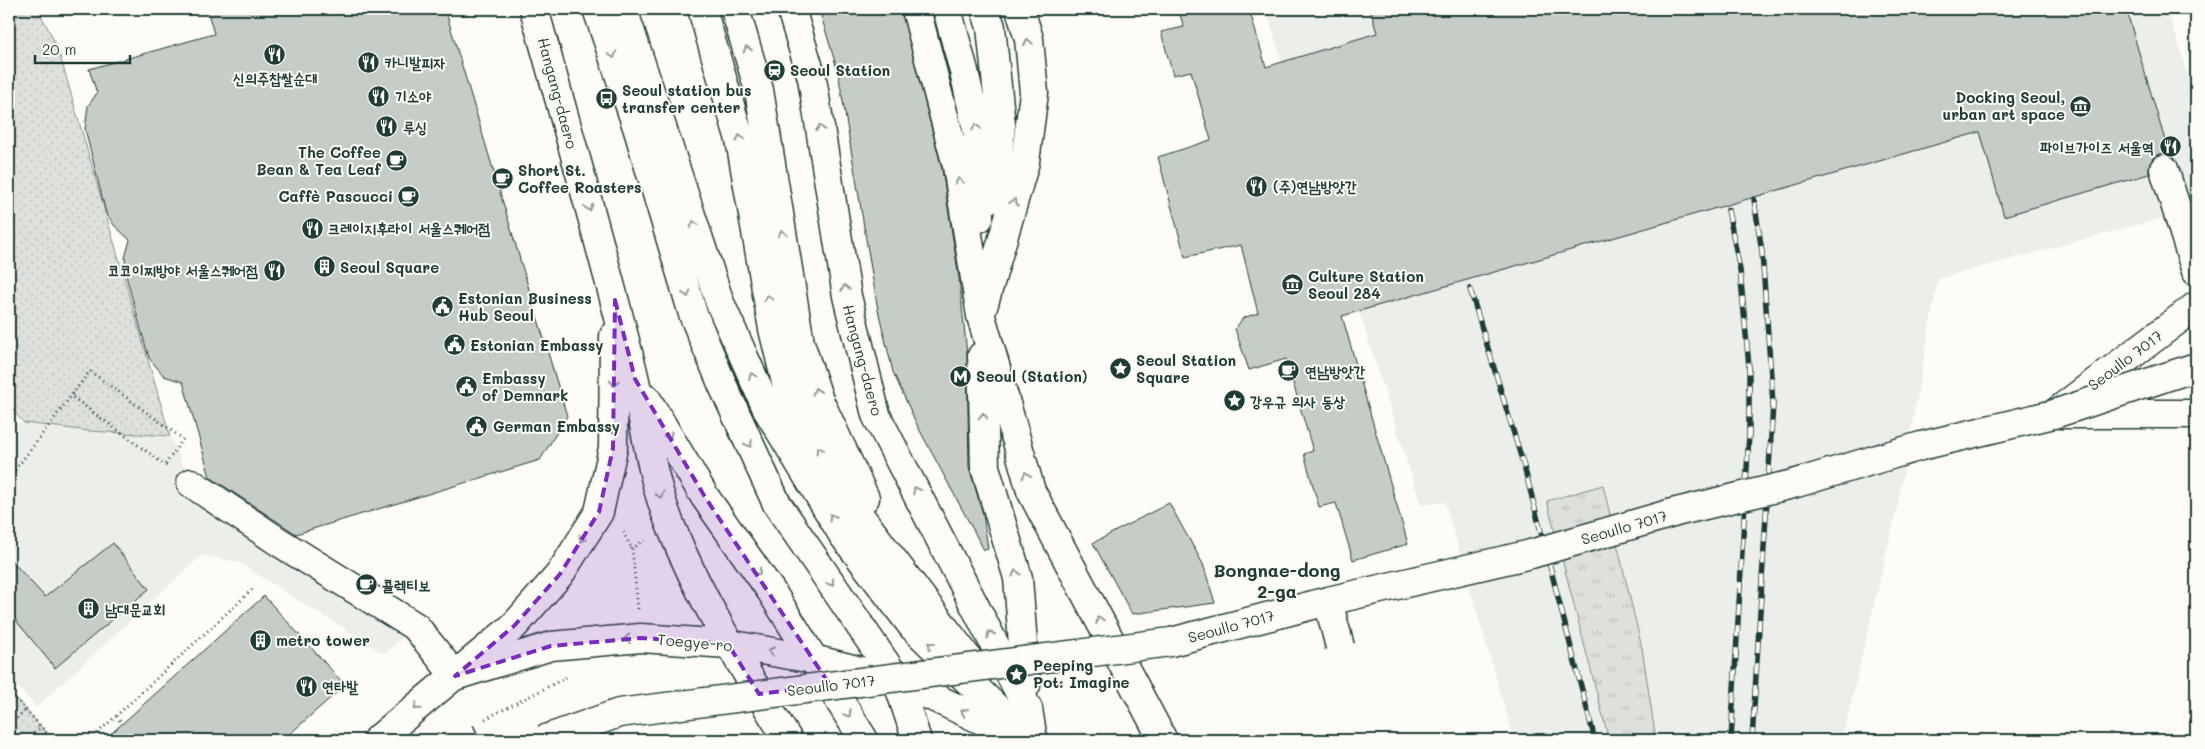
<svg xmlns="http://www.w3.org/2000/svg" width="2205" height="749" font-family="Mali,'Poor Story',sans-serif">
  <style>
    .built { fill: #eceee9 }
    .grass { fill: url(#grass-tufts); stroke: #7e8e88 }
    .garden { fill: url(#garden-dots); stroke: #7e8e88 }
    .building { fill: #c6cdc7; stroke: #1f3d34 }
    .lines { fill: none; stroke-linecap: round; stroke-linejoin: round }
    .minor-casing { stroke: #1f3d34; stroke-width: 31 }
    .major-casing { stroke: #1f3d34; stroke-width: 31 }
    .path { stroke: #1f3d34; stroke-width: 3; stroke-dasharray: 1 4; stroke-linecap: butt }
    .minor { stroke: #fdfcf7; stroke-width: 28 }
    .major { stroke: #fdfcf7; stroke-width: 28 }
    .rail-casing { stroke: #1f3d34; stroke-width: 5.5 }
    .rail { stroke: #fdfcf7; stroke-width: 4; stroke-dasharray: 11; stroke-linecap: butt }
    .minor-bridge-casing { stroke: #1f3d34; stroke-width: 31; stroke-linecap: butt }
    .minor-bridge { stroke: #fdfcf7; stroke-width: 28 }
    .oneway { stroke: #8e9c96 }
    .marked { fill: #7b2cbf; fill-opacity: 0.2; stroke: #7b2cbf; stroke-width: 4; stroke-dasharray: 10 6; stroke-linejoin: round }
    .labels { text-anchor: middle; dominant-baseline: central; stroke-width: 4; stroke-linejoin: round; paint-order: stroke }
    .poi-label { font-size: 15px; font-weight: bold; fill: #1f3d34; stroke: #fdfcf7; text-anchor: start }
    .street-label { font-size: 15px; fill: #1f3d34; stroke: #fdfcf7 }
    .quarter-label { font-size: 18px; font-weight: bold; fill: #1f3d34; stroke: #fdfcf7 }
  </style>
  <defs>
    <pattern id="grass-tufts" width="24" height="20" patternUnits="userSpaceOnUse" patternTransform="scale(1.25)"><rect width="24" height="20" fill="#dde0db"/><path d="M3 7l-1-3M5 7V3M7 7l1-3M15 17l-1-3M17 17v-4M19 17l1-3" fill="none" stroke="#bdc1bd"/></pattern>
    <pattern id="garden-dots" width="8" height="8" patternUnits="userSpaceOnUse" patternTransform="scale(1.25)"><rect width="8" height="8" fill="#dde0db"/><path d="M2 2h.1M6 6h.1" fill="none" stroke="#bdc1bd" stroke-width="1.8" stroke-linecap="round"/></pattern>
  </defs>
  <rect width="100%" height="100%" fill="#fdfcf7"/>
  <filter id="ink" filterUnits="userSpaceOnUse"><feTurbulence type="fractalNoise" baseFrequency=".02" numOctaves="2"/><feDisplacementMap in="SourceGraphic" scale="10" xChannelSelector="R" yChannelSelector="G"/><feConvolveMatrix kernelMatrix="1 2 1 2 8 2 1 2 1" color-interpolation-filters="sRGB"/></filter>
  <g filter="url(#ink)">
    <!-- built -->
    <path class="built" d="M 1266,9 L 2168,9 L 2196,102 L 2196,209 L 1938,279 L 1898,504 L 1842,740 L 1514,740 L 1445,502 L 1421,505 L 1338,245 Z
      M 24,423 L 90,431 L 170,436 L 191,483 L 416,627 L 384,654 L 238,562 L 202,555 L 36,707 L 9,677 L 9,425 Z"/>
    <!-- grass -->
    <path class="grass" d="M 1603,485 L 1642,648 L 1656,740 L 1609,740 L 1547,501 Z"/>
    <!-- garden -->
    <path class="garden" d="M 9,9 L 38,9 L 58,49 L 170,436 L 90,431 L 24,423 L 9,406 Z
      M 9,691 L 53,740 L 9,740 Z"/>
    <!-- building -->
    <path class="building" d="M 207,9 L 445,9 L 567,416 L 540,460 L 296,534 L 210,477 L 183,382 L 164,376 L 149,358 L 126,276 L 125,258 L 130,240 L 114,225 L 106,213 L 85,129 L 88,106 L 97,93 L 89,69 L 214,34 Z
      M 819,9 L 901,9 L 942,169 L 959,278 L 967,354 L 969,467 L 983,514 L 988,549 L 984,550 L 918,427 L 893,372 L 878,310 L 838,72 Z
      M 1178,9 L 1249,9 L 1266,67 L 1377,33 L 1370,9 L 2126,9 L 2169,154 L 2160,154 L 2153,158 L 2149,165 L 2149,174 L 2004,216 L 1980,132 L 1342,316 L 1408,544 L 1353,560 L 1336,503 L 1319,507 L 1304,454 L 1313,451 L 1286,359 L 1249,370 L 1235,329 L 1243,318 L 1258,313 L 1241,245 L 1185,257 L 1158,157 L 1211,140 L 1191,71 L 1173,75 L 1161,32 L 1184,27 Z
      M 1169,503 L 1203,564 L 1215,603 L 1132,614 L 1093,543 Z
      M 113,543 L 149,589 L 55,668 L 9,612 L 9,558 L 45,597 Z
      M 264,596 L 345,685 L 283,740 L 104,740 Z"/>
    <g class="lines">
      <defs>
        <path id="minor" d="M 597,9 L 638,130 L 693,314 L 723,386 L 777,504 L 897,680 L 917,740
          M 623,9 L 720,303 L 768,411 L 843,535 L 913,627 L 1029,740
          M 702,9 L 740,140 L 773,329 L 791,403 L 850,503 L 978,672
          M 735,9 L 759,90 L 800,343 L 819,400 L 865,498
          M 916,9 L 957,166 L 981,316 L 1031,491 L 1163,740
          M 947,9 L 964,71 L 978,134 L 979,218
          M 985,9 L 991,27 L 1001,125 L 993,198
          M 2164,169 L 2196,271
          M 983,307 L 1025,162 L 1034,93 L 1029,39 L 1020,9
          M 982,356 L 985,467 L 1018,578 L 1026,685
          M 2059,410 L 2196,306
          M 2060,414 L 2196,414
          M 191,483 L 279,542 L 416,627 L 455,676"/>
        <path id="major" d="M 534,9 C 567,127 601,245 631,364 C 645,417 649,473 670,524 C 701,602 744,669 788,740
          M 791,9 L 812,78 L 847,296 L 876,415 L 1028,709 L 1033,740
          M 646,398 L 705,497 L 771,591 L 864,740
          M 455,676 L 551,646 L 641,638 L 728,644 L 813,659 L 897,680 L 1024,740
          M 377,740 L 514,626 L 560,574 L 599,512 L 613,448 L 614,336"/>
      </defs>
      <!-- minor casing -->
      <use href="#minor" class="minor-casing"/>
      <!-- major casing -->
      <use href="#major" class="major-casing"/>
      <!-- path -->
      <path class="path" d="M 9,478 L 71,396 L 165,465 L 183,439 L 90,371 L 71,396 L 165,465 L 168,467
        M 623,532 L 632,549
        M 638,609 L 632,549 L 644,540
        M 9,691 L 53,740
        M 116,716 L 122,724
        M 485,719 L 569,676
        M 9,725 L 26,710
        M 27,740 L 41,727
        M 67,740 L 71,737 L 74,740
        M 90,740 L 254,588"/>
      <!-- minor -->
      <use href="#minor" class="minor"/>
      <!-- major -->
      <use href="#major" class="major"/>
      <defs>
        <path id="rail" d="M 1728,210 L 1740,270 L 1749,367 L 1749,434 L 1731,740
          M 1470,289 L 1525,470 L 1595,740
          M 1752,740 L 1773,404 L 1762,252 L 1754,199"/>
      </defs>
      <!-- rail casing -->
      <use href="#rail" class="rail-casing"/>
      <!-- rail -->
      <use href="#rail" class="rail"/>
      <defs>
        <path id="minor-bridge" d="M 1328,601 L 1340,647
          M 460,732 L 464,740
          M 543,740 L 619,713 L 1171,642 L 1328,601 L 1531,554 L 1676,512 L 1793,484 L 1921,446 L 2054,414 L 2196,367"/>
      </defs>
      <!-- minor-bridge casing -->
      <use href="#minor-bridge" class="minor-bridge-casing"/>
      <!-- minor-bridge -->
      <use href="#minor-bridge" class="minor-bridge"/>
    </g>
    <!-- one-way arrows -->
    <defs><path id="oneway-chevron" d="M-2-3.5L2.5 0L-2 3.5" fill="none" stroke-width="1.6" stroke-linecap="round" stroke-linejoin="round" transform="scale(1.25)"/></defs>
    <g class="oneway">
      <use href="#oneway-chevron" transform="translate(1028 42) rotate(-99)"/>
      <use href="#oneway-chevron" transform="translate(747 49) rotate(-107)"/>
      <use href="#oneway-chevron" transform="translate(613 55) rotate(72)"/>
      <use href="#oneway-chevron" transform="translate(976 127) rotate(-101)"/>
      <use href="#oneway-chevron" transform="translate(820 128) rotate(-99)"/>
      <use href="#oneway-chevron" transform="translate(740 138) rotate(-104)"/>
      <use href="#oneway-chevron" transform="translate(959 181) rotate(-99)"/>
      <use href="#oneway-chevron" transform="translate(1014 202) rotate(-74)"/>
      <use href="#oneway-chevron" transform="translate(589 208) rotate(75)"/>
      <use href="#oneway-chevron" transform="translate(694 224) rotate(-108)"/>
      <use href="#oneway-chevron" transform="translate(782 233) rotate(-99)"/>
      <use href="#oneway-chevron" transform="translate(845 288) rotate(-99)"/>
      <use href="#oneway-chevron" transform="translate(687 294) rotate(73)"/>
      <use href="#oneway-chevron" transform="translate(768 298) rotate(-100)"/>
      <use href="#oneway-chevron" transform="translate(752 376) rotate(-114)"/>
      <use href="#oneway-chevron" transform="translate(614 383) rotate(91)"/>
      <use href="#oneway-chevron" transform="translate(816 391) rotate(-109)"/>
      <use href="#oneway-chevron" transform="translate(983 416) rotate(-91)"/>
      <use href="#oneway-chevron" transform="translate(669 436) rotate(60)"/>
      <use href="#oneway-chevron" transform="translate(749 444) rotate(65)"/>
      <use href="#oneway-chevron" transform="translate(819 450) rotate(-121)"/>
      <use href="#oneway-chevron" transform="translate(1026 475) rotate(-106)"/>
      <use href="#oneway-chevron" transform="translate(916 490) rotate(-118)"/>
      <use href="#oneway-chevron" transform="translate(660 495) rotate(72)"/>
      <use href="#oneway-chevron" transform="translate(832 517) rotate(-121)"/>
      <use href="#oneway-chevron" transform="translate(582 539) rotate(122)"/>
      <use href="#oneway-chevron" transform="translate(758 572) rotate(55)"/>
      <use href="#oneway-chevron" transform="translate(1016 573) rotate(-104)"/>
      <use href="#oneway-chevron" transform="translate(831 583) rotate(55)"/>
      <use href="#oneway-chevron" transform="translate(1099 620) rotate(-118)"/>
      <use href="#oneway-chevron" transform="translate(990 634) rotate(-117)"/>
      <use href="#oneway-chevron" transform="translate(627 639) rotate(175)"/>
      <use href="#oneway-chevron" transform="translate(931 645) rotate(-136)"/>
      <use href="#oneway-chevron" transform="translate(771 651) rotate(-170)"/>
      <use href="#oneway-chevron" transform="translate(417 707) rotate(141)"/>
      <use href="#oneway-chevron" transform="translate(964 712) rotate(-155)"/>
      <use href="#oneway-chevron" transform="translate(848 714) rotate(58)"/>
    </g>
  </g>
  <!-- marked area -->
  <path class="marked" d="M 615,300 L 635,379 L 705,497 L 830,685 L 759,694 L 728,644 L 641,638 L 551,646 L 455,676 L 514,626 L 560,574 L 599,512 L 613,448 Z"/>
  <!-- icons -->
  <defs>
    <symbol id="restaurant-disc" viewBox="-11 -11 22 22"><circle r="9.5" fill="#1f3d34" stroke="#fdfcf7"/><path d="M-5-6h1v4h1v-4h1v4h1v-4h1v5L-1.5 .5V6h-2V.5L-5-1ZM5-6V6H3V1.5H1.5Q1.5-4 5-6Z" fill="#fff"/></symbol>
    <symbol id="station-disc" viewBox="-11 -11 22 22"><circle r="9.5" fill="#1f3d34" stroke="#fdfcf7"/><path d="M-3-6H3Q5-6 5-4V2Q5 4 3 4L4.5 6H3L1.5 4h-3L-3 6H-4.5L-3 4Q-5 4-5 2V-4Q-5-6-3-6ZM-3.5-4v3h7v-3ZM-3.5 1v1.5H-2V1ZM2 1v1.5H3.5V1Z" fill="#fff"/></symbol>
    <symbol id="bus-disc" viewBox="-11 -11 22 22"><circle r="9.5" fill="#1f3d34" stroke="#fdfcf7"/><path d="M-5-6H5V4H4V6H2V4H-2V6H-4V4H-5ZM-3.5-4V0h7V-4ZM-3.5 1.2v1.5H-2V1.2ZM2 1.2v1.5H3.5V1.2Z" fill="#fff"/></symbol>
    <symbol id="museum-disc" viewBox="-11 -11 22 22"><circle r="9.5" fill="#1f3d34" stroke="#fdfcf7"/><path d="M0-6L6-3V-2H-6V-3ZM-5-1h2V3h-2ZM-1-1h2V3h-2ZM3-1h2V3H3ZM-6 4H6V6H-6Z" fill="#fff"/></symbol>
    <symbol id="cafe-disc" viewBox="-11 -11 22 22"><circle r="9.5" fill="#1f3d34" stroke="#fdfcf7"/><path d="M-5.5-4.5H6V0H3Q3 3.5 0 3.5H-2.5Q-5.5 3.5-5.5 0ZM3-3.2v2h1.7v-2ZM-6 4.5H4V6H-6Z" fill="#fff"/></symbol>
    <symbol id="building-disc" viewBox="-11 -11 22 22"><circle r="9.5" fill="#1f3d34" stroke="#fdfcf7"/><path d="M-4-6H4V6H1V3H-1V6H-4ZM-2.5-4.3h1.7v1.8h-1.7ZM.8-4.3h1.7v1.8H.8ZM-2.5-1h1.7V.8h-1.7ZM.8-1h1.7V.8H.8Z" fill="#fff"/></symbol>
    <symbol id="civic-disc" viewBox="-11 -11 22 22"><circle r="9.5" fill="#1f3d34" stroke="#fdfcf7"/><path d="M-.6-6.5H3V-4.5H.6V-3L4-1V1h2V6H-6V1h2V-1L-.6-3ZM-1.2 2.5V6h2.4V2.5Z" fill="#fff"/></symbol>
    <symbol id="sight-disc" viewBox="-11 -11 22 22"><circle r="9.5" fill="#1f3d34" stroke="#fdfcf7"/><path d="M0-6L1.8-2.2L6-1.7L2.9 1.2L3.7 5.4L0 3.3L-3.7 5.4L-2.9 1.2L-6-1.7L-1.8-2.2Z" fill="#fff"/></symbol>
    <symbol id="metro-disc" viewBox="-11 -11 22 22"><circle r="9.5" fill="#1f3d34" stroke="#fdfcf7"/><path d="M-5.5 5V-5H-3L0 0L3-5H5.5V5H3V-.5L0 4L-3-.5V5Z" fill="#fff"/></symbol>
  </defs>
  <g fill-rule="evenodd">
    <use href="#restaurant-disc" x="262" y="42" width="25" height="25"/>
    <use href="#restaurant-disc" x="356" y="50" width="25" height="25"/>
    <use href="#station-disc" x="762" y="58" width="25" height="25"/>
    <use href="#restaurant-disc" x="366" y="84" width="25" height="25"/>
    <use href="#bus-disc" x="594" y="86" width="25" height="25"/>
    <use href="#museum-disc" x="2068" y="94" width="25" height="25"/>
    <use href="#restaurant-disc" x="374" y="114" width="25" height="25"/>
    <use href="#restaurant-disc" x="2158" y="134" width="25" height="25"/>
    <use href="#cafe-disc" x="384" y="148" width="25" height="25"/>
    <use href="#cafe-disc" x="490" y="166" width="25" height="25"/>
    <use href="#restaurant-disc" x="1244" y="174" width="25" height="25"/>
    <use href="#cafe-disc" x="396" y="184" width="25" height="25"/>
    <use href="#restaurant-disc" x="300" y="216" width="25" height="25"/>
    <use href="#building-disc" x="312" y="254" width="25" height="25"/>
    <use href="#restaurant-disc" x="262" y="258" width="25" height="25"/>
    <use href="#museum-disc" x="1280" y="272" width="25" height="25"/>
    <use href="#civic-disc" x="430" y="294" width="25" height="25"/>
    <use href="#civic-disc" x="442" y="332" width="25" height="25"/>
    <use href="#sight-disc" x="1108" y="356" width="25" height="25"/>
    <use href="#cafe-disc" x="1276" y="358" width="25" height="25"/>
    <use href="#metro-disc" x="948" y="364" width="25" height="25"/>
    <use href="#civic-disc" x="454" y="374" width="25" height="25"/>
    <use href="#sight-disc" x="1222" y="388" width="25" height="25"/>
    <use href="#civic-disc" x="464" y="414" width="25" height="25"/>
    <use href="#cafe-disc" x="354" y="572" width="25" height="25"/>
    <use href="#building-disc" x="76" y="596" width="25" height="25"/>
    <use href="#building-disc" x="248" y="628" width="25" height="25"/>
    <use href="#sight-disc" x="1004" y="662" width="25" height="25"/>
    <use href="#restaurant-disc" x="294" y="674" width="25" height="25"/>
  </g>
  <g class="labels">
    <!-- poi labels -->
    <g class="poi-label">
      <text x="385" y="62">카니발피자</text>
      <text x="790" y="70">Seoul Station</text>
      <text x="275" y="78" text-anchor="middle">신의주찹쌀순대</text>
      <text x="622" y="90">Seoul station bus<tspan x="622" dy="17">transfer center</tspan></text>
      <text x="395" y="96">기소야</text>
      <text x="2065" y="97" text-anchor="end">Docking Seoul,<tspan x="2065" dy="17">urban art space</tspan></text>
      <text x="403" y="127">루싱</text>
      <text x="2154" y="147" text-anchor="end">파이브가이즈 서울역</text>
      <text x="381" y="152" text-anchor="end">The Coffee<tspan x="381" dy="17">Bean &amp; Tea Leaf</tspan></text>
      <text x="518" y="170">Short St.<tspan x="518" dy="17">Coffee Roasters</tspan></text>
      <text x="1273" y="186">(주)연남방앗간</text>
      <text x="393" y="196" text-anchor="end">Caffè Pascucci</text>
      <text x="328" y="228">크레이지후라이 서울스퀘어점</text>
      <text x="340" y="267">Seoul Square</text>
      <text x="258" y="270" text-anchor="end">코코이찌방야 서울스퀘어점</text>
      <text x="1308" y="276">Culture Station<tspan x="1308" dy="17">Seoul 284</tspan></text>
      <text x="458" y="298">Estonian Business<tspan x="458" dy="17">Hub Seoul</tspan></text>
      <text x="470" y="345">Estonian Embassy</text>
      <text x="1136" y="360">Seoul Station<tspan x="1136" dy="17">Square</tspan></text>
      <text x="1305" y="371">연남방앗간</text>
      <text x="976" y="376">Seoul (Station)</text>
      <text x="482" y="378">Embassy<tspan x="482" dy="17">of Demnark</tspan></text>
      <text x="1250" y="401">강우규 의사 동상</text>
      <text x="493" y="426">German Embassy</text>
      <text x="382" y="585">콜렉티보</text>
      <text x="105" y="609">남대문교회</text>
      <text x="276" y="640">metro tower</text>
      <text x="1033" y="665">Peeping<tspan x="1033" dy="17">Pot: Imagine</tspan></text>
      <text x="322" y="686">연타발</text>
    </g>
    <!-- street labels -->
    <g class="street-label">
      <text transform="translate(558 93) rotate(75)">Hangang-daero</text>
      <text transform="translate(863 360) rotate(75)">Hangang-daero</text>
      <text transform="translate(2125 360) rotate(-37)">Seoullo 7017</text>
      <text transform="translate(1624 527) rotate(-16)">Seoullo 7017</text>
      <text transform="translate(1231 626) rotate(-15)">Seoullo 7017</text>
      <text transform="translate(695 642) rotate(5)">Toegye-ro</text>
      <text transform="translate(831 685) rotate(-7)">Seoullo 7017</text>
    </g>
    <!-- quarter labels -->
    <g class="quarter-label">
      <text x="1277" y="570">Bongnae-dong<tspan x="1277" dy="21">2-ga</tspan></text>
    </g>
  </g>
  <!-- margin -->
  <rect width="2205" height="749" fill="none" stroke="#fdfcf7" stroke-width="30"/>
  <rect x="15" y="15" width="2175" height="719" fill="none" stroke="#1f3d34" stroke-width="2" filter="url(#ink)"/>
  <!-- scale -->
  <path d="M35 55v8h95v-8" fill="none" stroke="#1f3d34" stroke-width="2.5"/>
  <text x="42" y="55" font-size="15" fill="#1f3d34" stroke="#fdfcf7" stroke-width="4" paint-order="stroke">20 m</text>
</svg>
